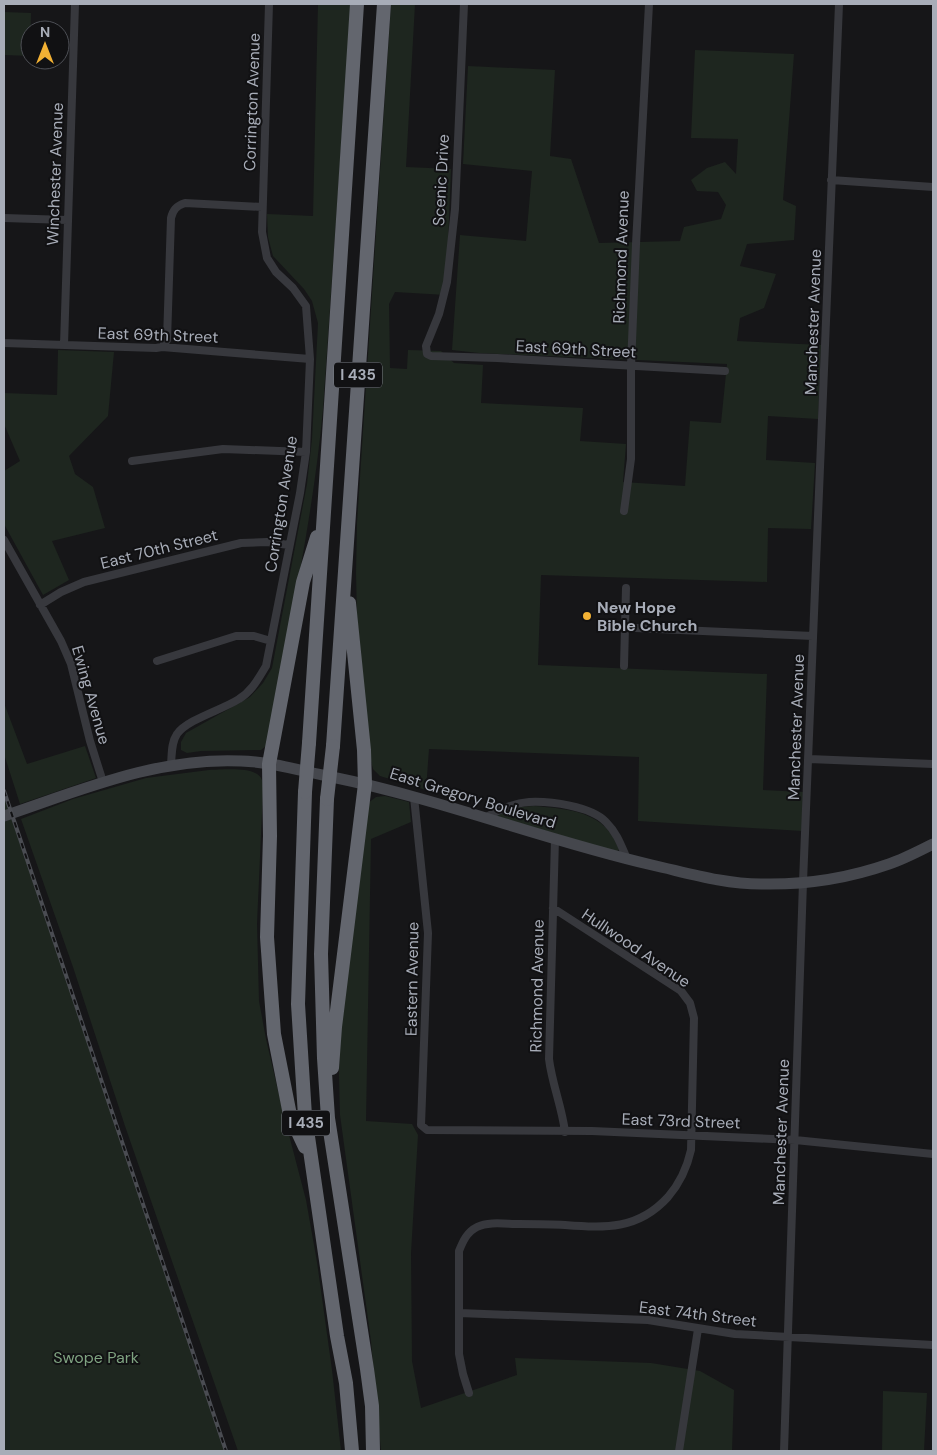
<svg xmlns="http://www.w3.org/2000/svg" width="937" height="1455" font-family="'DM Sans',sans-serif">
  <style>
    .green { fill: #1e261f }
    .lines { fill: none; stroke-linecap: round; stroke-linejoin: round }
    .minor { stroke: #37383d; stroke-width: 8 }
    .secondary { stroke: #45474d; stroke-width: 11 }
    .motorway { stroke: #63666e; stroke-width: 14 }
    .rail-casing { stroke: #4a4c52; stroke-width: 4 }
    .rail { stroke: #111113; stroke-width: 2; stroke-dasharray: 5.5; stroke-linecap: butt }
    .motorway-bridge { stroke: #63666e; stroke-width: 14 }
    .poi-dot { fill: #f2b134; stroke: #111113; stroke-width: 2 }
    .labels { text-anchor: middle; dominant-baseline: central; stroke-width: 4; stroke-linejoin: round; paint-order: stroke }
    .shield { fill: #111113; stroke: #7b7e86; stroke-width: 1 }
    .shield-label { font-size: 15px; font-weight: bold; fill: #a8adb8 }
    .street-label { font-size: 16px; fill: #a8adb8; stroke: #111113 }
    .poi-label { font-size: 16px; font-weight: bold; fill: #a8adb8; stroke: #111113; text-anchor: start }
    .park-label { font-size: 16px; fill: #7fa381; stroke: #111113 }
  </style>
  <rect width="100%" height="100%" fill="#161618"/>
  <!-- green -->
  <path class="green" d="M 318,4 L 351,4 L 323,409 C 313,518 289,625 270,732 L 266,746 L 261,750 L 201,751 L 187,753 L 181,750 L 181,742 L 186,733 L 250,697 L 263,683 L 272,668 L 307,484 L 312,439 L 318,323 L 312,301 L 304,289 L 273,256 L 268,237 L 267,214 L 313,216 Z
    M 391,4 L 415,4 L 406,167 L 451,169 L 446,295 L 395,292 L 389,304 L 390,368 L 407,369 L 408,350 L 441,351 L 454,363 L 483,365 L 481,403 L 583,408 L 580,441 L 626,444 L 623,482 L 685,486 L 690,421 L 721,423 L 727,364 L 479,353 L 452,350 L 460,235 L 526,241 L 532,171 L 463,164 L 468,66 L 555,70 L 550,156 L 571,159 L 599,243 L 680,241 L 684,227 L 721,219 L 726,205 L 718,192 L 697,191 L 691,180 L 707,168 L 725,162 L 736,174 L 738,139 L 691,138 L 695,50 L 794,54 L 783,200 L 796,206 L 794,240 L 747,244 L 740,266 L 776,274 L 764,308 L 740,318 L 737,341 L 821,345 L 818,419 L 768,416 L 766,460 L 815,463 L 811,529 L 768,528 L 767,582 L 541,575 L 538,665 L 767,674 L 763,790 L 803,792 L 802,831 L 638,821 L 639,757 L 429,749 L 426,790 L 380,776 L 373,769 L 370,757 L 357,616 L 356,573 L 357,523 Z
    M 4,12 L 31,13 L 30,56 L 4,55 Z
    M 58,350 L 114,352 L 108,416 L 69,456 L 75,474 L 93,487 L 105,528 L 52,541 L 69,580 L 43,595 L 4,524 L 4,471 L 20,461 L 4,424 L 4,393 L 57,395 Z
    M 4,703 L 27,764 L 85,746 L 96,778 L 20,804 L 4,754 Z
    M 209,770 C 222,770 254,766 261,778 C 263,781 263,786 263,790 L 257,924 L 259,1001 L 266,1039 L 283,1112 L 306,1200 L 317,1262 L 332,1370 L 341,1451 L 238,1451 L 125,1126 L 73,967 L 21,819 L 73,799 L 146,778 Z
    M 4,796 L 226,1451 L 4,1451 Z
    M 385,796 L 409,802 L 411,822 L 371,839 L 366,1121 L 412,1124 L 418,1135 L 411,1253 L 412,1361 L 421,1408 L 517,1375 L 515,1358 L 651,1363 L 700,1371 L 734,1390 L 732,1451 L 381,1451 L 371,1341 L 340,1115 L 339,1076 L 340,1013 L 368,803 L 376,797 Z
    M 534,806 C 569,809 606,811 619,850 L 616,852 L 496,816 L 519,807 Z
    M 883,1391 L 927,1393 L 924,1451 L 882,1451 Z"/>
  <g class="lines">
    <!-- minor -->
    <path class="minor" d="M 464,4 L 455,209 L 447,282 L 439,314 L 426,346 L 427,354 L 431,356 L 497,358 L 725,371
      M 831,180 L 933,187
      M 4,218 L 67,220
      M 4,343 L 156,348 L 162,347 L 310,359
      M 64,345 L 75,4
      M 162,347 L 167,340 L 171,218 C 173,210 176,206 185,203 L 262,207
      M 132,461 L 223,449 L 306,452
      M 624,511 L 631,459 L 631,366 L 636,244 L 649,4
      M 4,540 L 61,641 L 71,664 L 90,741 L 103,782
      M 40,605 L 61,592 L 84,582 L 241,543 L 267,542 L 289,545
      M 613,627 L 813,636
      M 157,661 L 236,636 L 254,636 L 271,641
      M 624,666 L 626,588
      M 809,759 L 933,764
      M 171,764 C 172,754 171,743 177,734 C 188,719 222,710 239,699 C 252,691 258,679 266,666 L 300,493 L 306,452 L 310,359 L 306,306 L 293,288 L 276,272 L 267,258 L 262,232 L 269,4
      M 414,797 L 428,933 L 421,1125 L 427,1130 L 592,1131 L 795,1140 L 933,1154
      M 485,818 C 498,810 513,803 529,802 C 550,801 591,806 606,822 C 617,833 621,845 627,859
      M 555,839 L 549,1059 C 552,1084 562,1107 565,1132
      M 459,1313 L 648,1320 L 735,1334 L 933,1345
      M 469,1393 L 463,1374 L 459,1354 L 459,1251 C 463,1241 467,1232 477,1227 C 489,1221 506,1224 519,1224 C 534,1224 550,1224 565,1225 C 605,1228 638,1230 668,1197 C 680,1183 687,1168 691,1150 L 694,1018 L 690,1003 L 681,991 L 553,908
      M 679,1451 L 698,1329
      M 784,1451 L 803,882 L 839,4"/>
    <!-- secondary -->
    <path class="secondary" d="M 4,816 C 81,790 158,757 241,761 C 272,762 302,771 332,777 C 440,799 544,840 652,865 C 688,873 724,884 761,884 C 804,885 849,878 889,864 C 904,859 919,851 933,844"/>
    <!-- motorway -->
    <path class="motorway" d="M 309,743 L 357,4
      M 333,746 L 384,4
      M 305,792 L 298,1004 L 305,1116 L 337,1336 L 346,1383 L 352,1451
      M 327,799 L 321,954 L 324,1058 L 328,1118 L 367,1369 L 372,1406 L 373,1451
      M 332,1068 L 335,1027 L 365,784 L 364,750 L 349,603
      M 305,1147 L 290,1115 L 274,1034 L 267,937 L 270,836 L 269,764 L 303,582 L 317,537"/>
    <defs>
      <path id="rail" d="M 4,791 L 226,1451"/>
    </defs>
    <!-- rail casing -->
    <use href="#rail" class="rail-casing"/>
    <!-- rail -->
    <use href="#rail" class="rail"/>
    <!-- motorway-bridge -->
    <path class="motorway-bridge" d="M 305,792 L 309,743
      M 327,799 L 333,746"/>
  </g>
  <!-- markers -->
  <circle class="poi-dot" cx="587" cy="616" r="5"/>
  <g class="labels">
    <!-- shield labels -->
    <g class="shield">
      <rect x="334" y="362.5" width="48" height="25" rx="4"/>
      <rect x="282" y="1110.5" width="48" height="25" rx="4"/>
    </g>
    <g class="shield-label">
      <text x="358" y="375">I 435</text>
      <text x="306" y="1123">I 435</text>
    </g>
    <!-- street labels -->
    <g class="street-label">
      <text transform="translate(252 102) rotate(-88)">Corrington Avenue</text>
      <text transform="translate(55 174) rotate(-88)">Winchester Avenue</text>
      <text transform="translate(441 180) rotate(-87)">Scenic Drive</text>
      <text transform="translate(621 257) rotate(-88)">Richmond Avenue</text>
      <text transform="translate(813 322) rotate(-88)">Manchester Avenue</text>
      <text transform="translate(158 335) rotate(2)">East 69th Street</text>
      <text transform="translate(576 349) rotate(3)">East 69th Street</text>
      <text transform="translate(281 504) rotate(-81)">Corrington Avenue</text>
      <text transform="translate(159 549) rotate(-14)">East 70th Street</text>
      <text transform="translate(91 695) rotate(74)">Ewing Avenue</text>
      <text transform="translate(796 727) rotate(-88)">Manchester Avenue</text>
      <text transform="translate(473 798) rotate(17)">East Gregory Boulevard</text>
      <text transform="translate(636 948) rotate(34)">Hullwood Avenue</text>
      <text transform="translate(412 979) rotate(-89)">Eastern Avenue</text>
      <text transform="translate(537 986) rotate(-89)">Richmond Avenue</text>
      <text transform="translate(681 1121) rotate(2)">East 73rd Street</text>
      <text transform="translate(781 1132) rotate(-88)">Manchester Avenue</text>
      <text transform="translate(698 1314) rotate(7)">East 74th Street</text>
    </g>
    <!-- poi labels -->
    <g class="poi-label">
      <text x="597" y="607">New Hope<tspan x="597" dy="18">Bible Church</tspan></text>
    </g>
    <!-- park labels -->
    <g class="park-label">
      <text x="96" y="1357">Swope Park</text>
    </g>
  </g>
  <!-- border -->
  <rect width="937" height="1455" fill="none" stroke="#a8adb8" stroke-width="10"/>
  <!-- north arrow -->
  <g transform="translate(45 45)"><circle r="24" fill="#111113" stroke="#4d4f55"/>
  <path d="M0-4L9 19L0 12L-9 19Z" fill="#f2b134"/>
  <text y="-8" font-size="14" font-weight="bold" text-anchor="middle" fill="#a8adb8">N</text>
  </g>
</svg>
